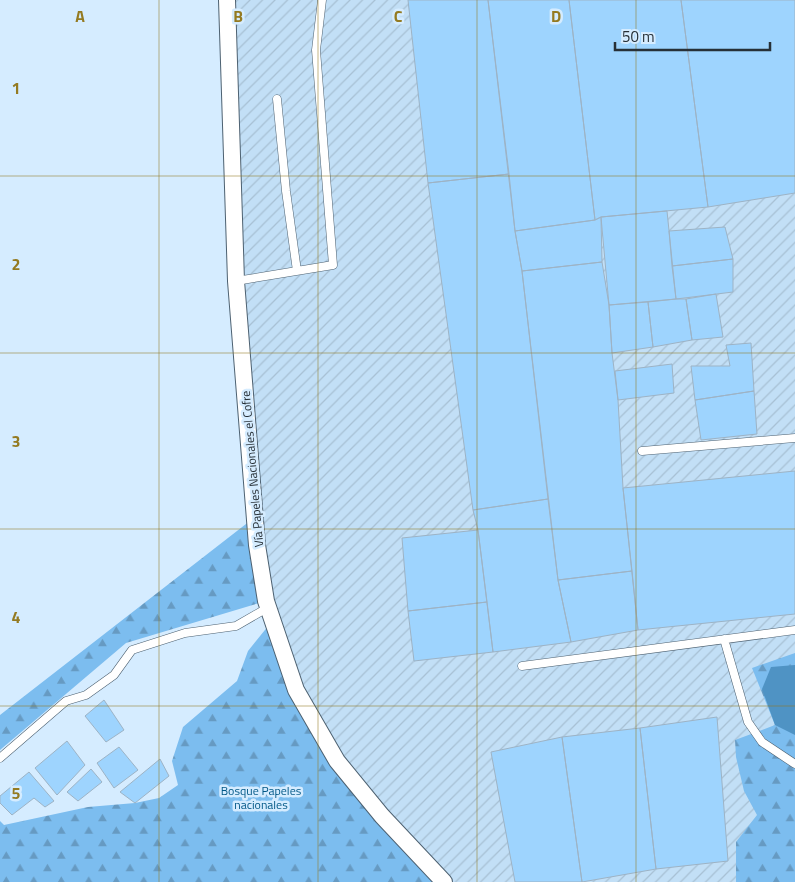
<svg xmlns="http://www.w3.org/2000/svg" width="795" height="882" font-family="'Titillium Web',sans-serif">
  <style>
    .industrial { fill: url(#industrial-furrows) }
    .forest { fill: url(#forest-firs) }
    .water { fill: #4f93c4 }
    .building { fill: #9ed4fe; stroke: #9db3c5 }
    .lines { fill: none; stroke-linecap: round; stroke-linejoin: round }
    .service-casing { stroke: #4d6171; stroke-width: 9 }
    .minor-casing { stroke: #4d6171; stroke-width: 18 }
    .service { stroke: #fff; stroke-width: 8 }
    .minor { stroke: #fff; stroke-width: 16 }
    .grid { fill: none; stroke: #947a21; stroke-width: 1; stroke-opacity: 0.55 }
    .labels { text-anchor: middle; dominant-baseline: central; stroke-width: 5; stroke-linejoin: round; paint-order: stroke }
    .street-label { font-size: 12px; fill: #273037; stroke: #d5ecff }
    .park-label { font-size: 12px; fill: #005786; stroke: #d5ecff }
    .grid-label { font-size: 16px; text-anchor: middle; font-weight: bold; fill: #947a21; stroke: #d5ecff; stroke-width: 5; stroke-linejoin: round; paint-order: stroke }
  </style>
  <defs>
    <pattern id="industrial-furrows" width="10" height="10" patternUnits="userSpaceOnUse" patternTransform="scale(1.25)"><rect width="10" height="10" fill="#c2dff6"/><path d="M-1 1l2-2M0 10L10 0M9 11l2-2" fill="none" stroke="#a7c0d4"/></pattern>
    <pattern id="forest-firs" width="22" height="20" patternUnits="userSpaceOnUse" patternTransform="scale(1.25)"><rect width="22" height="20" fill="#7cbdef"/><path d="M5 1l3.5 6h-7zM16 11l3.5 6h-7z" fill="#669ac2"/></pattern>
  </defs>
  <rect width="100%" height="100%" fill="#d5ecff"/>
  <!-- industrial -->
  <path class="industrial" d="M 227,0 L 795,0 L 795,882 L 444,882 L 382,816 L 296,690 L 257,545 Z"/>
  <!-- forest -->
  <path class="forest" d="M 255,517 L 266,601 L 126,643 L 0,750 L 0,715 Z
    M 273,620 L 337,761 L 444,882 L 0,882 L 0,821 L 4,825 L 88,807 L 135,803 L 159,798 L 178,785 L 172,761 L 183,727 L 237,681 L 248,651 Z
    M 795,653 L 795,882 L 736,882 L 736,842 L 757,815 L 744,791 L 736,757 L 735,740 L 775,725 L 752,668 Z"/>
  <!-- water -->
  <path class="water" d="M 795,665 L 795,735 L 775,725 L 762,689 L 771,667 Z"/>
  <!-- building -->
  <path class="building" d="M 408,0 L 488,0 L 509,174 L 428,183 Z
    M 488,0 L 569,0 L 595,220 L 515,231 Z
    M 569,0 L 681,0 L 708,207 L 601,217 L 595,220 Z
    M 681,0 L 795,0 L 795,193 L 708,207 Z
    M 509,174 L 515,231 L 522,271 L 548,499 L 473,510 L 428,183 Z
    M 667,211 L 676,299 L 609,305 L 601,217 Z
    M 601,217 L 602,262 L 522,271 L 515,231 L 595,220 Z
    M 725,227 L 733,259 L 672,266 L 669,231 Z
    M 733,259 L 733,292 L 676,299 L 672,266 Z
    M 602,262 L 609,305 L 612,353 L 618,400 L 623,488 L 632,571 L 558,580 L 522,271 Z
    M 716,294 L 723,337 L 692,340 L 686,299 Z
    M 676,299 L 686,299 L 692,340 L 653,347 L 648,302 Z
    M 648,302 L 653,347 L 612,353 L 609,305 Z
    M 751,343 L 754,391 L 695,400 L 691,366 L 730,366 L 726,345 Z
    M 672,364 L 674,393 L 618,400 L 615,371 Z
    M 754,391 L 757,434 L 701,440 L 695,400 Z
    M 795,471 L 795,614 L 638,630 L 623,488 Z
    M 548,499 L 558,580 L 571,642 L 493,652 L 478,530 L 473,510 Z
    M 478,530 L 487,602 L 408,611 L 402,538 Z
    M 632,571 L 638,630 L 571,642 L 558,580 Z
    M 487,602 L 493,652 L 414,661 L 408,611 Z
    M 104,700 L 124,730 L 106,742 L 85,716 Z
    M 717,717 L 728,861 L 656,869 L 640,728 Z
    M 640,728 L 656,869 L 582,882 L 562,737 Z
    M 562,737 L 582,882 L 515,882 L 491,752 Z
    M 67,741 L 85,765 L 57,795 L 35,768 Z
    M 119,747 L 138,770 L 114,788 L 97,763 Z
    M 160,759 L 169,776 L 135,803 L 120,792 Z
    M 91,769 L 102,782 L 78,801 L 67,792 Z
    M 29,772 L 54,801 L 45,807 L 34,798 L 12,815 L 0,803 L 0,796 Z"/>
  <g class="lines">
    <defs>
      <path id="service" d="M 277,99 L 286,191 L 297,271
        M 236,281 L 333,265 L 316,50 L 322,0
        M 642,451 L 795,438
        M 724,639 L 748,722 L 762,742 L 795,764
        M 522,666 L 795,630
        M 0,758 L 66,701 L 86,695 L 114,675 L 132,650 L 185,633 L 236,626 L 269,607"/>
      <path id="minor" d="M 227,0 L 236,281 L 257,545 L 266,601 L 296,690 L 337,761 L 382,816 L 444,882"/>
    </defs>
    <!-- service casing -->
    <use href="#service" class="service-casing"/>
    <!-- minor casing -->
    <use href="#minor" class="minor-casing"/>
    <!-- service -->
    <use href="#service" class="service"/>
    <!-- minor -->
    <use href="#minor" class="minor"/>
  </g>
  <!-- grid -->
  <path class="grid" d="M 159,0 L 159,882M 318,0 L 318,882M 477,0 L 477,882M 636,0 L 636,882M 0,176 L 795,176M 0,353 L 795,353M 0,529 L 795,529M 0,706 L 795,706"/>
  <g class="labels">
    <!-- street labels -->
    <g class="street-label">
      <text transform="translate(252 469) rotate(-95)">Vía Papeles Nacionales el Cofre</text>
    </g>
    <!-- park labels -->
    <g class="park-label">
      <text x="261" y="790">Bosque Papeles<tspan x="261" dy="14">nacionales</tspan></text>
    </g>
  </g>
  <g class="grid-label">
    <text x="80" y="22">A</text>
    <text x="238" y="22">B</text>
    <text x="398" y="22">C</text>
    <text x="556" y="22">D</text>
    <text x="16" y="94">1</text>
    <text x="16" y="270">2</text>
    <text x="16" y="447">3</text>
    <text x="16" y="623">4</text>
    <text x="16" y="799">5</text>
  </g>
  <!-- scale -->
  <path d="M615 42v8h155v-8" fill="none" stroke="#273037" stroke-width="2.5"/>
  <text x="622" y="42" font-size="15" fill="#273037" stroke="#d5ecff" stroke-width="4" paint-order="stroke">50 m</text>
</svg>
